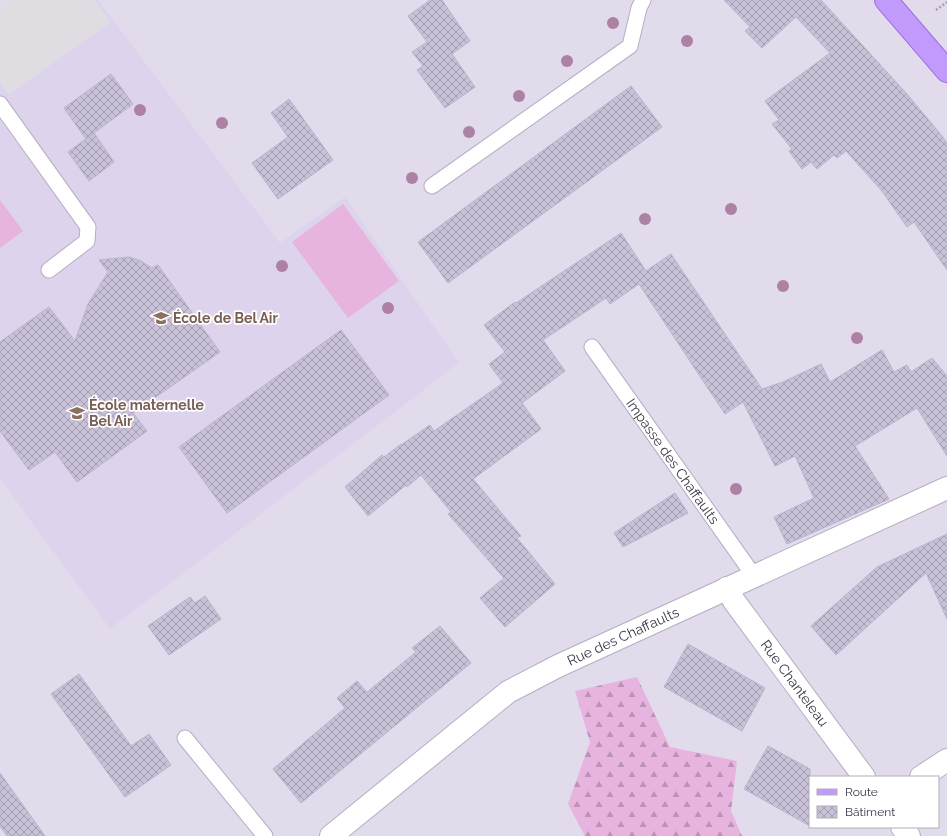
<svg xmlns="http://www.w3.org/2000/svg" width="947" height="836" font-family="Raleway,sans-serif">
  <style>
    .residential { fill: #e1dbec; fill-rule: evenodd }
    .education { fill: #ded3ed }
    .grass { fill: #e7b3df }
    .forest { fill: url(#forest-firs) }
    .parking { fill: #dfdde2 }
    .building { fill: url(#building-cross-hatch); stroke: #bbb2d0 }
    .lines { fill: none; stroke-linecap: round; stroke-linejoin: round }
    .service-casing { stroke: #b5aec2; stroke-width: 17 }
    .minor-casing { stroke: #b5aec2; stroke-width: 24 }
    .primary-casing { stroke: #996ae1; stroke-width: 24 }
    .path { stroke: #a99dc1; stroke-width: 2.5; stroke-dasharray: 2 2; stroke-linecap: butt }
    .service { stroke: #fff; stroke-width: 15 }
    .minor { stroke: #fff; stroke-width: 22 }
    .primary { stroke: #c29afb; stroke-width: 22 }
    .tree { fill: #ad81a3 }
    .labels { text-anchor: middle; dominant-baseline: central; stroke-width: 3.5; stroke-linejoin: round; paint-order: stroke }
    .education-label { font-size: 14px; font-weight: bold; fill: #785e54; stroke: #fff; text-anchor: start }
    .street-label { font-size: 14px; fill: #3c3747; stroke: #fff }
  </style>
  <defs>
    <pattern id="forest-firs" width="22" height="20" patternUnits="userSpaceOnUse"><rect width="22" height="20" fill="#e7b3df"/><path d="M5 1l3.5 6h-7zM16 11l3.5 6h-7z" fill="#bc92b7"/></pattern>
    <pattern id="building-cross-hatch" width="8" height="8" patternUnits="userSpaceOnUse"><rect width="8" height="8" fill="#c8c1d8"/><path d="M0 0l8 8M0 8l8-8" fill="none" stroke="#a49eb1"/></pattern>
  </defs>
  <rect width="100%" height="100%" fill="#ede9f4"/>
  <!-- residential -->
  <path class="residential" d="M 0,0 L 947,0 L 947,836 L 0,836 ZM 810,777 L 938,777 L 938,827 L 810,827 Z"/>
  <!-- education -->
  <path class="education" d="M 11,0 L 98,0 L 280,243 L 345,197 L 459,363 L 110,629 L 0,479 L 0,8 Z"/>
  <!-- grass -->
  <path class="grass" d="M 0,200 L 23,231 L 0,248 Z
    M 343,204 L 399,281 L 348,318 L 292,242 Z"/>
  <!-- forest -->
  <path class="forest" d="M 637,677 L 670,747 L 737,761 L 731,811 L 742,836 L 585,836 L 568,804 L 590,742 L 575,691 Z"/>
  <!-- parking -->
  <path class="parking" d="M 12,0 L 94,0 L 111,22 L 8,95 L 0,83 L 0,8 Z"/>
  <!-- building -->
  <path class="building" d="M 430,0 L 442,0 L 470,41 L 452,54 L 475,87 L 445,108 L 417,70 L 423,66 L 412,52 L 427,42 L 408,16 Z
    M 724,0 L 821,0 L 907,94 L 942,136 L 947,143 L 947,270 L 914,222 L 907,227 L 882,191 L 846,151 L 837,158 L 834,155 L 817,169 L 811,162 L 802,169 L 789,151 L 792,149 L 772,124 L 779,120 L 765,101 L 830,53 L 796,17 L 762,48 L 745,31 L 750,27 Z
    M 111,74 L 133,104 L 86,139 L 64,108 Z
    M 631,86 L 662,127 L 448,283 L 418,242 Z
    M 289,99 L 333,160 L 278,199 L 252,163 L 288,137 L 271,113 Z
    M 94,133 L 114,162 L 89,181 L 68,152 Z
    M 621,233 L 646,271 L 671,254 L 762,389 L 783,382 L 821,364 L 830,382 L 882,350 L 894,372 L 907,365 L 911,372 L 932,358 L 947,376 L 947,456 L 917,408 L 855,446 L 889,499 L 787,544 L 774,517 L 814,498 L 795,456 L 775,466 L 743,402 L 725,414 L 639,284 L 610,304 L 606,298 L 543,340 L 565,371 L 522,403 L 541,429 L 473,479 L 521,536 L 517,538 L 555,584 L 505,627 L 480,598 L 504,578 L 448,514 L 451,512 L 421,475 L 407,487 L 406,485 L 368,516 L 345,487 L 382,455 L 384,457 L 401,444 L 401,445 L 430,425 L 434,431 L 503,383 L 489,364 L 505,352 L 484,325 L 515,302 L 516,303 Z
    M 129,257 L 139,260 L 152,268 L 158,265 L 220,352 L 133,413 L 147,431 L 77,482 L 55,452 L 29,470 L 0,431 L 0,342 L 49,307 L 75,341 L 88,304 L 108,272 L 99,260 Z
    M 341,330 L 389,395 L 227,513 L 179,447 Z
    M 675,493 L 688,513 L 623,547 L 614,533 Z
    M 947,534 L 947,619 L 926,573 L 836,655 L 811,626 L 877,567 Z
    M 205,596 L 221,619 L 169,655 L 148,626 L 190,597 L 195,603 Z
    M 440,626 L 471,663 L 301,803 L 273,769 L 345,708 L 337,698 L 357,681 L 367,692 L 416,652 L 412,648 Z
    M 688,644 L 765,688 L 742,731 L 664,687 Z
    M 79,674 L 131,746 L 149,734 L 171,765 L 125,797 L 51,694 Z
    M 768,746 L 810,769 L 810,826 L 744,789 Z
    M 0,773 L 45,836 L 7,836 L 0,826 Z"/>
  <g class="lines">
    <defs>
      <g id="service">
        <path d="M 0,104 L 88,227 L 87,241 L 49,270"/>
        <path d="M 432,186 L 630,46 L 639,8 L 643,0"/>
        <path id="s1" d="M 592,347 L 754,576"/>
        <path d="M 185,738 L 265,836"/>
      </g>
      <g id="minor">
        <path id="s2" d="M 727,588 L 734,601 L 864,777"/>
        <path d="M 921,777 L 947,760"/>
        <path d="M 902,827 L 909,836"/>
        <path id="s3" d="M 331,836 L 508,692 L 558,666 L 947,488"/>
      </g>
      <path id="primary" d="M 886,0 L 947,71"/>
    </defs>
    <!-- service casing -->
    <use href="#service" class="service-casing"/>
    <!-- minor casing -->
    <use href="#minor" class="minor-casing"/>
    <!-- primary casing -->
    <use href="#primary" class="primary-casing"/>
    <!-- path -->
    <path class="path" d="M 936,10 L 947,2"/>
    <!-- service -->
    <use href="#service" class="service"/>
    <!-- minor -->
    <use href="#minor" class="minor"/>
    <!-- primary -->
    <use href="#primary" class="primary"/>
  </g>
  <!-- trees -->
  <g class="tree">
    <circle cx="613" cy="23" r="6"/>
    <circle cx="687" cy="41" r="6"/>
    <circle cx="567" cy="61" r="6"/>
    <circle cx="519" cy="96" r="6"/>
    <circle cx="140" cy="110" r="6"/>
    <circle cx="222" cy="123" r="6"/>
    <circle cx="469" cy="132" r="6"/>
    <circle cx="412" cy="178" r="6"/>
    <circle cx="731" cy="209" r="6"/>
    <circle cx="645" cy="219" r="6"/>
    <circle cx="282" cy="266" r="6"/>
    <circle cx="783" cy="286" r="6"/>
    <circle cx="388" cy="308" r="6"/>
    <circle cx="857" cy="338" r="6"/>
    <circle cx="736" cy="489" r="6"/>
  </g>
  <!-- icons -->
  <defs>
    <symbol id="school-bare" viewBox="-9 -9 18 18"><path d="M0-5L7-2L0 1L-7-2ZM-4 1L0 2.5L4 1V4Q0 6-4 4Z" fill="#8d6e63" stroke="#fff" stroke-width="2.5" paint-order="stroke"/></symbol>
  </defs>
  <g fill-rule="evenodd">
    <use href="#school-bare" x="150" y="307" width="22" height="22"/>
    <use href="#school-bare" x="66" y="402" width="22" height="22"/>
  </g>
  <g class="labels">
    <!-- education labels -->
    <g class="education-label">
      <text x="173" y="318">École de Bel Air</text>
      <text x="89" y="405">École maternelle<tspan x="89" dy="16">Bel Air</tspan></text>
    </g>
    <!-- street labels -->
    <g class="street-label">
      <text stroke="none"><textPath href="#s1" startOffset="140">Impasse des Chaffaults</textPath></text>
      <text stroke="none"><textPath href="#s3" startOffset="356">Rue des Chaffaults</textPath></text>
      <text stroke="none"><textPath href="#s2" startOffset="117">Rue Chanteleau</textPath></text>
    </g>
  </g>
  <!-- legend -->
  <rect x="809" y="776" width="130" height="52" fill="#ffffff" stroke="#b1afb5"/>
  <rect x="817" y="789" width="20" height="6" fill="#c29afb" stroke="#b1afb5"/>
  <text x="845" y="796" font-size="12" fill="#3c3747">Route</text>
  <rect x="817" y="806" width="20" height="12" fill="url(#building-cross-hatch)" stroke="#b1afb5"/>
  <text x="845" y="816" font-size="12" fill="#3c3747">Bâtiment</text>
</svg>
